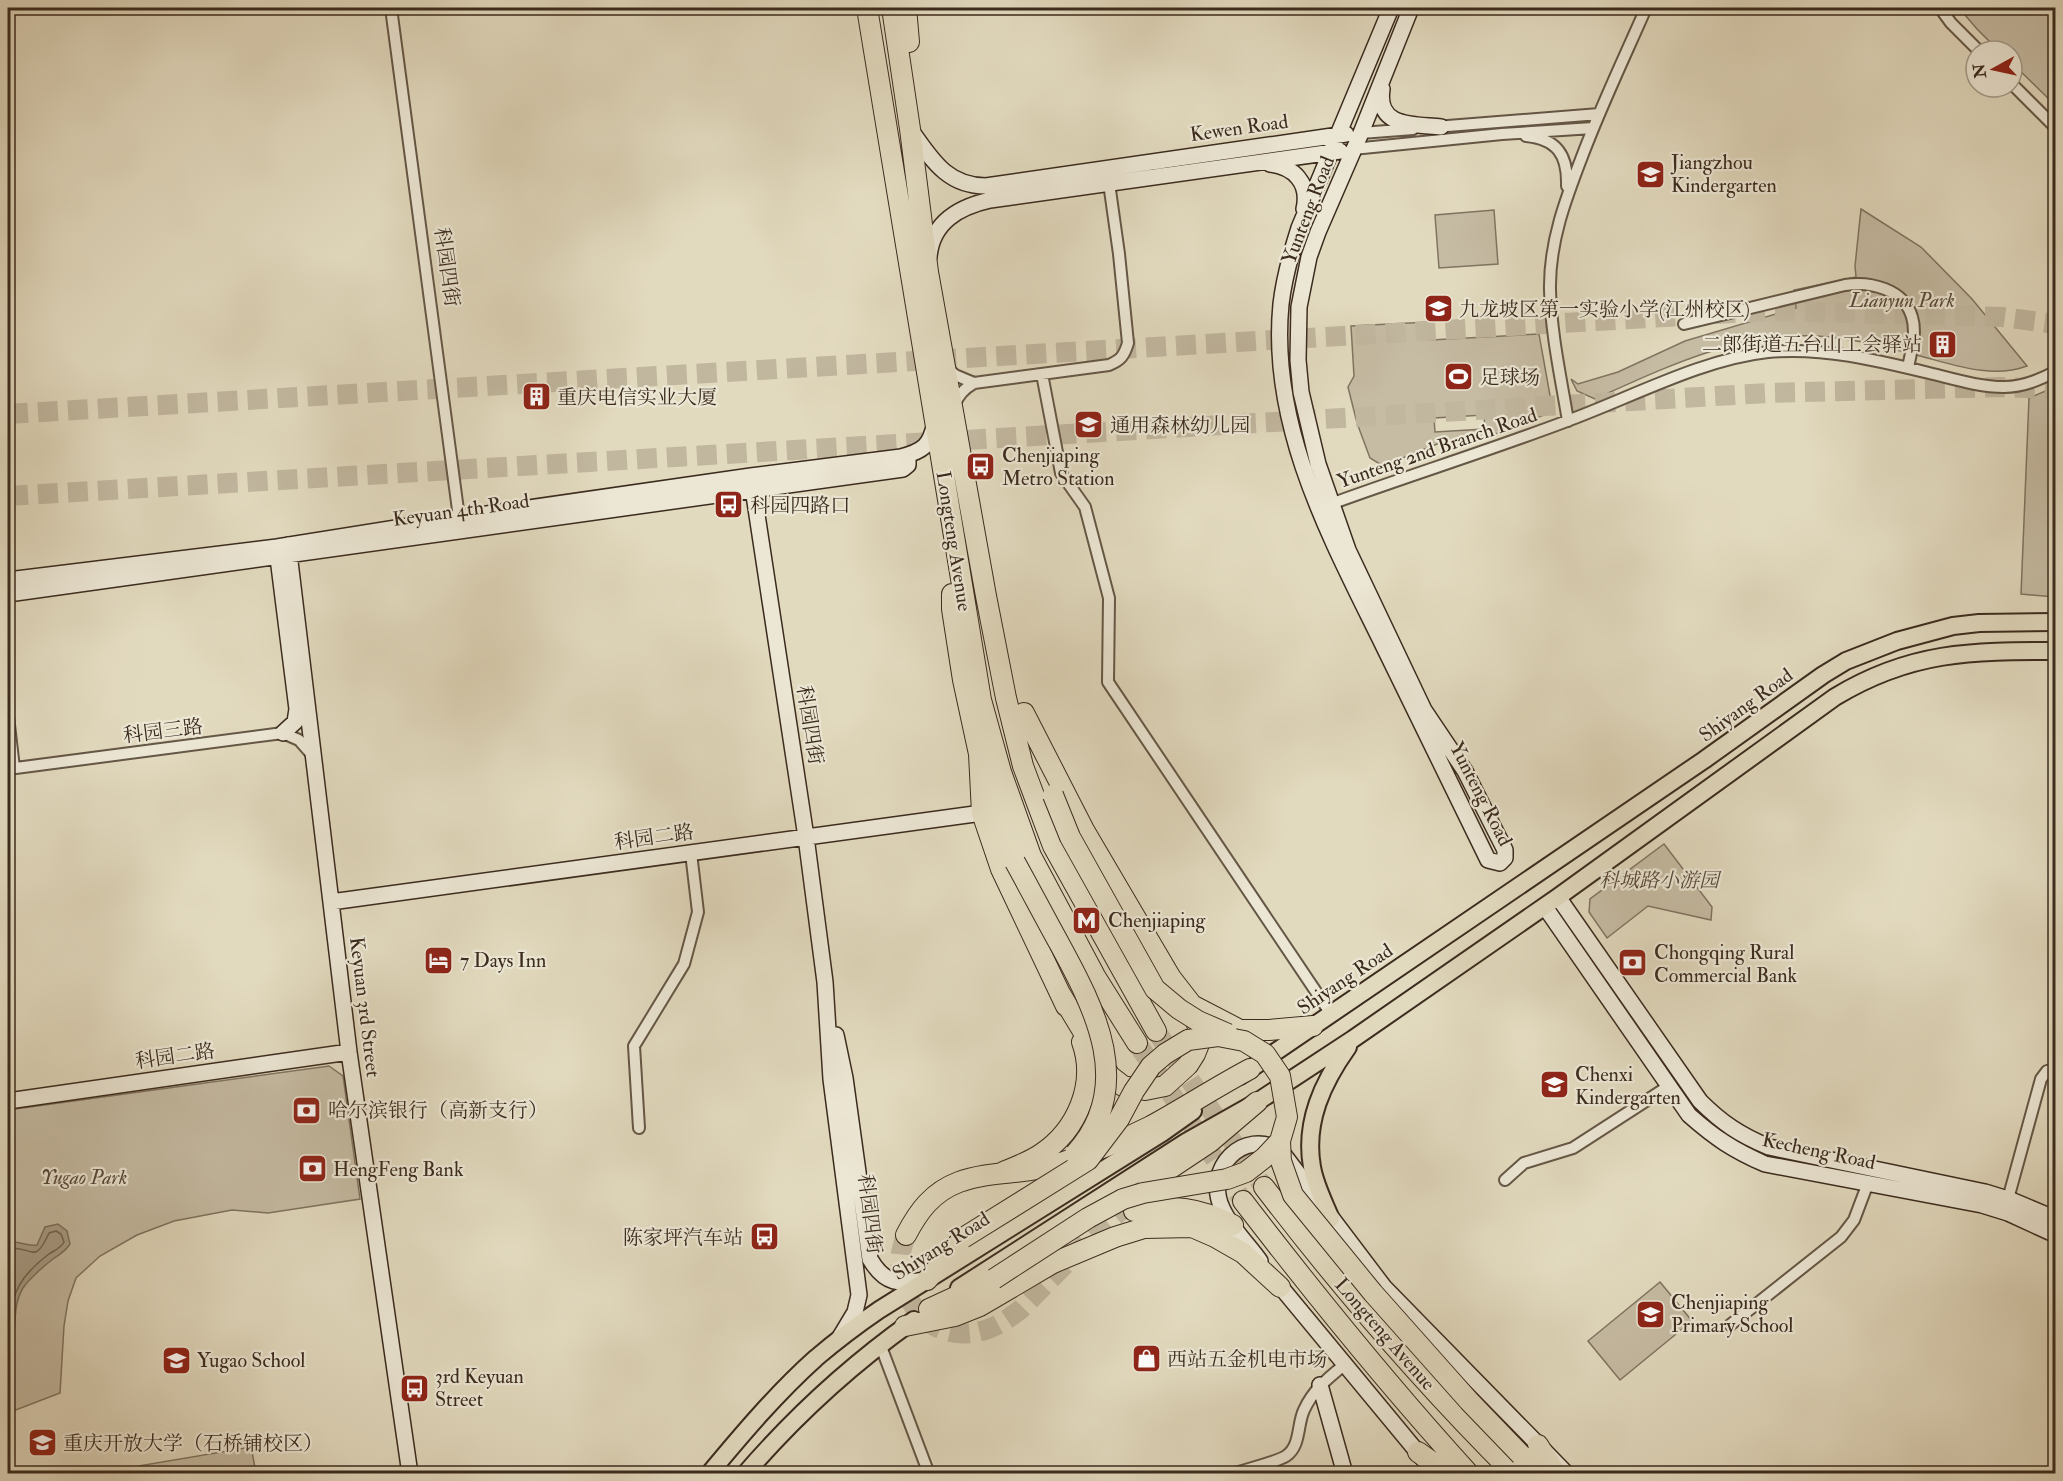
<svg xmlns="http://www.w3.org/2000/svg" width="2063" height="1481" font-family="'IM FELL Double Pica','Noto Serif SC',serif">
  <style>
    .green { fill: #c6bca4; stroke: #807461; stroke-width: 1.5; fill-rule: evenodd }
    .water { fill: #a99e88; stroke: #7d705e; stroke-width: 1.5 }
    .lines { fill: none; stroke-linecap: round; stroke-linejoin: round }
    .shore { stroke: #726453; stroke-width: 1.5 }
    .highway-tunnel { stroke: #c1b79f; stroke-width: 20; stroke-dasharray: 20 10; stroke-linecap: butt }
    .street-casing { stroke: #655746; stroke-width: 14 }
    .secondary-casing { stroke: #3b2b1e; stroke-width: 18 }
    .primary-casing { stroke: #3b2b1e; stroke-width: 20 }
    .highway-casing { stroke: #3b2b1e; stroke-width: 22 }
    .street { stroke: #ece7d5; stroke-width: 10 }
    .secondary { stroke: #ece7d5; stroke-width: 15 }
    .primary { stroke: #e2dabf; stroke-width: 16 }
    .highway { stroke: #e2dabf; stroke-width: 20 }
    .highway-bridge-casing { stroke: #3b2b1e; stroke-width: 22; stroke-linecap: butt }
    .highway-bridge { stroke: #e2dabf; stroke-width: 20 }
    .labels { text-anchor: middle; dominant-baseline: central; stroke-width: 4.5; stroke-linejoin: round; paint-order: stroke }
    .street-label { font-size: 20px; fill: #3b2b1e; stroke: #ece7d5 }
    .poi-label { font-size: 20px; fill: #3b2b1e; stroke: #ece7d5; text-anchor: start }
    .park-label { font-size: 20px; font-style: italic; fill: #574839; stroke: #ece7d5 }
  </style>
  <rect width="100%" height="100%" fill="#e2dabf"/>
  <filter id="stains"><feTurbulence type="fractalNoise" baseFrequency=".00333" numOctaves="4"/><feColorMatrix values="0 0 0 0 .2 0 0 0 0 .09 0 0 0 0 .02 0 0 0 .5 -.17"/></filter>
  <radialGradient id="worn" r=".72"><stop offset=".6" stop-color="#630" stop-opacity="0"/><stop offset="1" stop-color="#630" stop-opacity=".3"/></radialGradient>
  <!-- green -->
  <path class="green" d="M 1959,8 L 2055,8 L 2055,105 L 2012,63 L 2012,51 L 1999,51 L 1977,29 Z
    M 1861,209 L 1921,247 L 1972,299 L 2027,366 C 1992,379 1955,365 1920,356 C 1886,347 1852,338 1817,336 C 1737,332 1666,367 1595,399 L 1577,391 L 1571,379 L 1578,384 L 1618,372 L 1685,341 L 1796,308 L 1794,290 L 1856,277 L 1855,266 Z
    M 1494,210 L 1498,264 L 1439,268 L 1435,215 Z
    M 1429,322 L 1431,340 L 1539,334 L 1551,401 L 1544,415 L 1493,435 L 1437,444 L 1383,466 L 1370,458 L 1357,423 L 1348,387 L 1354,376 L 1351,326 ZM 1484,415 L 1485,429 L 1435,432 L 1434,418 Z
    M 2055,387 L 2055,597 L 2021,594 L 2029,398 Z
    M 1664,844 L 1712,907 L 1711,920 L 1648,906 L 1607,938 L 1589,912 L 1590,899 Z
    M 329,1066 L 343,1076 L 360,1199 L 268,1213 L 232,1210 L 174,1221 L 137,1235 L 100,1256 L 76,1278 L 68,1301 L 64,1326 L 60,1393 L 8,1413 L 8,1110 Z
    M 1660,1282 L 1692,1321 L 1620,1380 L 1588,1341 Z
    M 251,1447 L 256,1473 L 139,1473 L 138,1466 Z"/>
  <!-- water -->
  <path class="water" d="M 58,1224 L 67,1231 L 70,1244 C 65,1252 61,1253 53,1259 C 45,1265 28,1280 23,1288 C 10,1309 19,1336 8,1357 L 8,1242 C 18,1240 27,1247 37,1245 L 45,1227 Z"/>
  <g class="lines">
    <!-- shore -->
    <path class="shore" d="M 8,1248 C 33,1246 34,1266 49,1233 L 56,1231 L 61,1234 L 64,1242 C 60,1249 55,1250 49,1254 C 20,1276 12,1292 8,1327"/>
    <!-- highway-tunnel -->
    <path class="highway-tunnel" d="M 8,414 L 1768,311 L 2002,317 L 2056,324
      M 8,496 L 1768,393 L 2001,387 L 2056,389
      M 1156,1031 L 1264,1187
      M 1137,1043 L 1243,1201
      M 906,1235 C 904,1241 902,1247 901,1253 C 896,1305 936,1348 988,1329 C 1000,1325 1010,1317 1020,1310 L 1104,1225 L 1129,1204"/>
    <defs>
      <path id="street" d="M 391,8 L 460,525
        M 1940,8 L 1951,23 L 1979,51
        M 2012,84 L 2056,128
        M 1435,127 L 1599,114
        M 1361,133 L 1413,129
        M 1526,136 C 1557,139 1568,155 1567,186
        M 1353,149 L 1502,134 L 1593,128
        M 1684,324 L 1845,285 C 1870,281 1904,289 1912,317 C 1917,333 1911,351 1908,368
        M 946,367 L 955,375 L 974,383 C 964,389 958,395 954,406
        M 1042,374 L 1061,473 L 1085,507 L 1109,598 L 1108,682 L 1331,1014
        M 974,383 L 1109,365 C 1121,360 1124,356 1128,343 L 1119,254 L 1109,183
        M 1568,421 C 1561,378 1551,334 1550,290 C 1549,242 1566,198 1583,154 C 1602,104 1625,56 1646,8
        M 1328,505 C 1407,476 1488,451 1567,421 C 1630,398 1702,359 1768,352 C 1823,347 1876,360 1929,373 C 1954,379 1979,387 2004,387 C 2023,387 2040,380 2056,371
        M 8,716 L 14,768
        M 8,769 L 283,733 L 299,740 L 313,756
        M 639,1128 L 634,1046 L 684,964 L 698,912 L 691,853
        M 1505,1180 L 1524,1163 L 1573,1148 L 1669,1086
        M 2008,1199 L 2041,1079 L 2047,1071 L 2056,1069
        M 1730,1325 L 1841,1237 L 1854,1220 L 1868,1183
        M 880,1344 L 929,1474
        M 1232,1474 C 1244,1470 1277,1462 1286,1456 C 1301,1446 1297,1424 1304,1410 C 1313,1390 1328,1378 1344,1365"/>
      <path id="secondary" d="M 1391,8 L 1299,228 C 1291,253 1284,278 1281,304 C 1269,426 1330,537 1382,643 C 1417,715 1453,787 1488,860 L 1500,863 L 1505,858 L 1505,850 L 1465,771 L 1424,710 L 1348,550 L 1318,464 L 1301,392 L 1298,360 L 1299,307 L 1309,257 L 1318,232 L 1361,133 L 1411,8
        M 1382,89 C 1376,128 1414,124 1441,127
        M 910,129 C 931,158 946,186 986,186 L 1346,134
        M 1270,164 C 1294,167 1310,183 1304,209
        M 929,257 C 932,222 959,207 990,200 L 1340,151
        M 752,482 L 806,837 L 825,982 L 831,1079 L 859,1295 L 855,1312 L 840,1337
        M 288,545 L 349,1052 L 410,1474
        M 277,550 L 297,709 L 295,722 L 283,733
        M 8,580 L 277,547 L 459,518 L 751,476 L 901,457 C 923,451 930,446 935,423
        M 8,594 C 306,555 604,510 903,469 L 908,465 L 908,461 L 901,457
        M 1558,897 L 1700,1101 C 1722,1123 1740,1135 1769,1147 L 1985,1192 L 2011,1200 L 2056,1219
        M 331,902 L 982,813
        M 1545,907 L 1689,1115 C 1715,1138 1733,1150 1765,1164 L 1982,1205 L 2008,1213 L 2056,1235
        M 836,1035 L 845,1078 L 870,1259 C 885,1285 899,1284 926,1280
        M 8,1101 L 349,1052
        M 1260,1261 C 1248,1244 1230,1227 1222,1208 C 1204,1169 1243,1127 1281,1151 L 1384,1287 L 1567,1474
        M 1275,1280 L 1424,1460
        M 1320,1385 L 1345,1474"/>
      <path id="primary" d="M 1240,1076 L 1704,760 L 1823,675 L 1846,661 L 1897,641 L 1953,626 L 1979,623 L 2056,622
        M 1331,1219 C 1324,1202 1315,1185 1312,1167 C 1304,1122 1323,1082 1348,1047
        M 959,1288 L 1186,1142 L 1257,1102 L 1353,1039 L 1558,897 L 1835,697 C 1911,651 1971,651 2056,651
        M 709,1474 C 743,1433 777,1393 816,1358 C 836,1341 857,1325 879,1310 L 1162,1133 L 1193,1111
        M 745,1474 C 795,1416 852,1364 914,1320"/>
      <path id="highway" d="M 867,8 L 981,700 L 1001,772 L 1031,856 L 1095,976 L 1137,1043
        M 892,8 L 910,129 L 928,272 L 986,596 L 1006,698 L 1023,766 L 1053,846 L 1156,1031
        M 906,8 L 909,42
        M 952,594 L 952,609 L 963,680 L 979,754 L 1015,862
        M 1024,713 L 1084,830 L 1171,978 L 1192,1005 L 1199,1032 L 1199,1044 L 1195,1054 L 1188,1065 L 1165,1086 L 1145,1090 L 1123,1086 L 1110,1076 L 1061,995
        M 979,754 L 982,813 L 1001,869 L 1066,1006
        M 1192,1005 L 1240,1030 L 1269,1030 L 1313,1026
        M 1003,1172 C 1016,1167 1029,1162 1041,1154 C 1077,1130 1097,1084 1082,1042
        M 1264,1187 C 1341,1288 1424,1384 1514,1474
        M 1136,1198 L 1159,1176 L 1210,1142 L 1257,1102
        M 1243,1201 C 1315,1295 1390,1387 1469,1474
        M 1134,1211 C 1173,1205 1197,1207 1233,1225
        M 906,1235 C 918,1212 932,1192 959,1182 C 991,1170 1026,1175 1058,1164 C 1089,1154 1121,1141 1151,1126 C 1184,1108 1216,1087 1250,1069
        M 927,1280 L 963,1238
        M 929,1309 L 994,1279
        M 905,1326 L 955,1316 L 980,1306 L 1053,1263 L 1115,1237 L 1144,1228 L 1192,1227 L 1215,1237 L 1243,1253 L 1280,1287
        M 1538,1445 L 1556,1474
        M 1418,1452 L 1449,1474
        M 1521,1455 L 1541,1474"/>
    </defs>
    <!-- street casing -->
    <use href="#street" class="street-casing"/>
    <!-- secondary casing -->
    <use href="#secondary" class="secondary-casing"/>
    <!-- primary casing -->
    <use href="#primary" class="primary-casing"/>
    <!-- highway casing -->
    <use href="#highway" class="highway-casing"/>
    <!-- street -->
    <use href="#street" class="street"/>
    <!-- secondary -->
    <use href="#secondary" class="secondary"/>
    <!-- primary -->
    <use href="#primary" class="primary"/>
    <!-- highway -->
    <use href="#highway" class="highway"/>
    <defs>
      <path id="highway-bridge" d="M 1053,795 L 1070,837 L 1155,989 L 1179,1009 L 1198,1021 L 1228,1034
        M 1015,862 C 1030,889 1044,916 1059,943 C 1095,1009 1136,1087 1075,1154
        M 1280,1141 L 1281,1161 L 1293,1195 L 1373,1293 L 1469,1401 L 1521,1455
        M 963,1238 L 1088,1160 L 1119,1119 L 1134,1091 L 1151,1066 L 1165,1054 L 1188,1040 L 1218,1036 L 1244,1041 L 1265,1054 L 1280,1076 L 1287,1117 L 1280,1141 L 1264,1158 L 1246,1172 L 1227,1179 L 1143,1193 L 1123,1199 L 1088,1218 L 994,1279"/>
    </defs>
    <!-- highway-bridge casing -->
    <use href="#highway-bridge" class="highway-bridge-casing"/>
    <!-- highway-bridge -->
    <use href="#highway-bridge" class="highway-bridge"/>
  </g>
  <!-- icons -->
  <defs>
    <symbol id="school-square" viewBox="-11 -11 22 22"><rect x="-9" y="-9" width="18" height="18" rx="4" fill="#8f2418" stroke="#ece7d5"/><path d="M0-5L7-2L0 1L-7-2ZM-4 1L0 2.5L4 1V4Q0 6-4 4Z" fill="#fff"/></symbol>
    <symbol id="building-square" viewBox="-11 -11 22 22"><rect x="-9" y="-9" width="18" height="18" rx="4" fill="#8f2418" stroke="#ece7d5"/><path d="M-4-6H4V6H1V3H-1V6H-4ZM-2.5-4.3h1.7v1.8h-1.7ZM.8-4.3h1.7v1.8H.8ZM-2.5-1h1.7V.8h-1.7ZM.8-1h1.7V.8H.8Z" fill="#fff"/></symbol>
    <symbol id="stadium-square" viewBox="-11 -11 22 22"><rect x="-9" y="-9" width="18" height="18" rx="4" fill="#8f2418" stroke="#ece7d5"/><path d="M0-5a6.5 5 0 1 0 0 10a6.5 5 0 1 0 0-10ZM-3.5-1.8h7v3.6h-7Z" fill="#fff"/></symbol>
    <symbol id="bus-square" viewBox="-11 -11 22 22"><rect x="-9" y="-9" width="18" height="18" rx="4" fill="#8f2418" stroke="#ece7d5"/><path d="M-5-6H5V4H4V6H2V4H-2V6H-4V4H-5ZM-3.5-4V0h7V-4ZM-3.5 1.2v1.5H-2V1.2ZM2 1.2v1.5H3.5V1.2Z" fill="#fff"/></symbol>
    <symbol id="metro-square" viewBox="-11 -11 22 22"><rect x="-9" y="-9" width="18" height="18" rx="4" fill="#8f2418" stroke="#ece7d5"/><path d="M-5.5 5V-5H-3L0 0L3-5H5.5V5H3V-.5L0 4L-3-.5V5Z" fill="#fff"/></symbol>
    <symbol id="hotel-square" viewBox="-11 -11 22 22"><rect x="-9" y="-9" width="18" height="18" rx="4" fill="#8f2418" stroke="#ece7d5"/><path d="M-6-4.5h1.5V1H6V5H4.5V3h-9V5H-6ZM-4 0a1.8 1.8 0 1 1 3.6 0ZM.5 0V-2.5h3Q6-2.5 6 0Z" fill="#fff"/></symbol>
    <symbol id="bank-square" viewBox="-11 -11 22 22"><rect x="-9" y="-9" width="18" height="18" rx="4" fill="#8f2418" stroke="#ece7d5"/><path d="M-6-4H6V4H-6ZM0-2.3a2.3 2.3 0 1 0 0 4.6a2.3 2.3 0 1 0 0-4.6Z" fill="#fff"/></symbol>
    <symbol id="shop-square" viewBox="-11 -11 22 22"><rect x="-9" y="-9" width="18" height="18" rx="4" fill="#8f2418" stroke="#ece7d5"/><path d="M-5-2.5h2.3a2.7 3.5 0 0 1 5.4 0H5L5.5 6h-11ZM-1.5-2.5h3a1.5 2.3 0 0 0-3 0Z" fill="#fff"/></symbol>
    <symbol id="university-square" viewBox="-11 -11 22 22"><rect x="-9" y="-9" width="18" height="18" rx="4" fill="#8f2418" stroke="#ece7d5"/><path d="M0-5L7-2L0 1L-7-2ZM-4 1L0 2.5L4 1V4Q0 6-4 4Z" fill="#fff"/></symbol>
  </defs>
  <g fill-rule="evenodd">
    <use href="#school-square" x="1634" y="158" width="33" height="33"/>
    <use href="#school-square" x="1422" y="292" width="33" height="33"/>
    <use href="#building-square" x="1926" y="328" width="33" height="33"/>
    <use href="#stadium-square" x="1442" y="360" width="33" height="33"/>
    <use href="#building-square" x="520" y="380" width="33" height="33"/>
    <use href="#school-square" x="1072" y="408" width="33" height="33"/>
    <use href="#bus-square" x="964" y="450" width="33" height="33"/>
    <use href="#bus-square" x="712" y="488" width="33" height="33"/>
    <use href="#metro-square" x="1070" y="904" width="33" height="33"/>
    <use href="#hotel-square" x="422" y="944" width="33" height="33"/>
    <use href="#bank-square" x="1616" y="946" width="33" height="33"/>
    <use href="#school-square" x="1538" y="1068" width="33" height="33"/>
    <use href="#bank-square" x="290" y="1094" width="33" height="33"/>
    <use href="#bank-square" x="296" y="1152" width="33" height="33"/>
    <use href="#bus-square" x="748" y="1220" width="33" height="33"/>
    <use href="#school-square" x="1634" y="1298" width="33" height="33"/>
    <use href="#shop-square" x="1130" y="1342" width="33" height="33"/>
    <use href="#school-square" x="160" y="1344" width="33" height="33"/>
    <use href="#bus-square" x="398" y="1372" width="33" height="33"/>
    <use href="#university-square" x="26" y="1426" width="33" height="33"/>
  </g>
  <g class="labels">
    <!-- street labels -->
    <g class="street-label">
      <text transform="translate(1239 128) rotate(-8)">Kewen Road</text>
      <text transform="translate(1308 210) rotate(-69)">Yunteng Road</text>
      <text transform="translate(447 267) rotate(82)">科园四街</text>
      <text transform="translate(1437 448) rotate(-19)">Yunteng 2nd Branch Road</text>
      <text transform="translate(461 510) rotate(-8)">Keyuan 4th Road</text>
      <text transform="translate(954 541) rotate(81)">Longteng Avenue</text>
      <text transform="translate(1746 705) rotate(-36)">Shiyang Road</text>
      <text transform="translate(810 725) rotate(81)">科园四街</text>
      <text transform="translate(163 731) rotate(-7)">科园三路</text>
      <text transform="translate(1481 794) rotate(63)">Yunteng Road</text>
      <text transform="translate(654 837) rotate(-8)">科园二路</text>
      <text transform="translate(1345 979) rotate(-34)">Shiyang Road</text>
      <text transform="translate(365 1007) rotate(83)">Keyuan 3rd Street</text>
      <text transform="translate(175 1056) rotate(-8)">科园二路</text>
      <text transform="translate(1819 1151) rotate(12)">Kecheng Road</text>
      <text transform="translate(870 1214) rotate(83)">科园四街</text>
      <text transform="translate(941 1246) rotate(-32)">Shiyang Road</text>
      <text transform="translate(1385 1334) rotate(49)">Longteng Avenue</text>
    </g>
    <!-- poi labels -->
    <g class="poi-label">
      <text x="1671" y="162">Jiangzhou<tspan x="1671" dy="23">Kindergarten</tspan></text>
      <text x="1459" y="309">九龙坡区第一实验小学(江州校区)</text>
      <text x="1922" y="344" text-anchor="end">二郎街道五台山工会驿站</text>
      <text x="1480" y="377">足球场</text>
      <text x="557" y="397">重庆电信实业大厦</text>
      <text x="1110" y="425">通用森林幼儿园</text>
      <text x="1002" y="455">Chenjiaping<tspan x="1002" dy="23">Metro Station</tspan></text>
      <text x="750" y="505">科园四路口</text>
      <text x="1108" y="920">Chenjiaping</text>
      <text x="1654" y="952">Chongqing Rural<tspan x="1654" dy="23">Commercial Bank</tspan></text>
      <text x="460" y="960">7 Days Inn</text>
      <text x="1575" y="1074">Chenxi<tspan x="1575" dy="23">Kindergarten</tspan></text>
      <text x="328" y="1110">哈尔滨银行（高新支行）</text>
      <text x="333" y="1169">HengFeng Bank</text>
      <text x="743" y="1237" text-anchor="end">陈家坪汽车站</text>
      <text x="1671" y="1302">Chenjiaping<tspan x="1671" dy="23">Primary School</tspan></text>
      <text x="1167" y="1359">西站五金机电市场</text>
      <text x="197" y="1360">Yugao School</text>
      <text x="435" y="1376">3rd Keyuan<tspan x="435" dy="23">Street</tspan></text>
      <text x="63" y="1443">重庆开放大学（石桥铺校区）</text>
    </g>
    <!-- park labels -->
    <g class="park-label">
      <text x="1902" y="300">Lianyun Park</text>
      <text x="1659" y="880">科城路小游园</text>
      <text x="84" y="1177">Yugao Park</text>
    </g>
  </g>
  <!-- margin -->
  <rect width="2063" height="1481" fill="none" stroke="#e2dabf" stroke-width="30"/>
  <rect x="9" y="9" width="2045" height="1463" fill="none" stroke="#3b2b1e" stroke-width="3"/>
  <rect x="15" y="15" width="2033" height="1451" fill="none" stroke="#3b2b1e" stroke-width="1.5"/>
  <!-- north arrow -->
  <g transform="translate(1994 69) rotate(262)"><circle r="28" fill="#ece7d5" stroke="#a59c8c" stroke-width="1.5"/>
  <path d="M0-4.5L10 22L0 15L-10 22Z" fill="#8f2418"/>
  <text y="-9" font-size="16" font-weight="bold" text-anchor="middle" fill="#3b2b1e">N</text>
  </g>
  <rect width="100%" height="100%" filter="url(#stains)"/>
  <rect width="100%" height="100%" fill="url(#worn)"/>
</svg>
